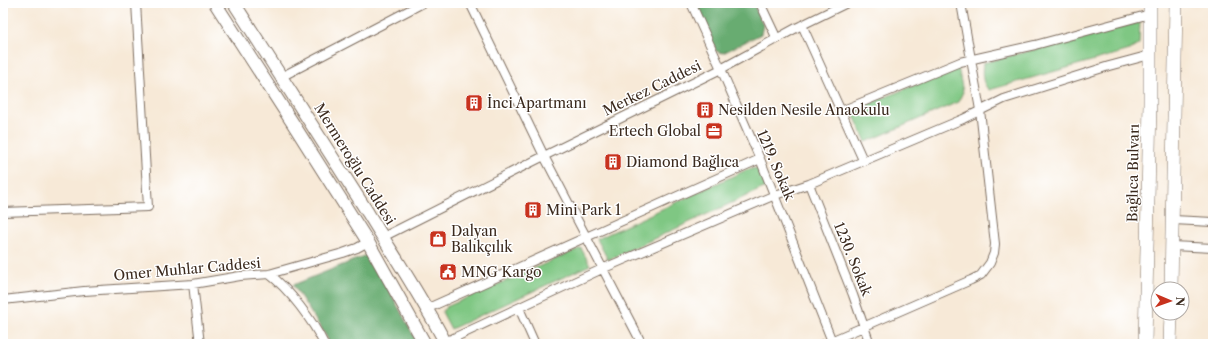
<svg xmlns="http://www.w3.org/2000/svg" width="1216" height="347" font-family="'Libre Caslon Text',serif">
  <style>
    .green { fill: #7fc783; stroke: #5d7850 }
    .forest { fill: #67ac71; stroke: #516b48 }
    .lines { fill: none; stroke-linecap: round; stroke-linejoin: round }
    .minor-casing { stroke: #7d6d5f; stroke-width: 10 }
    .secondary-casing { stroke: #7d6d5f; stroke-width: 14 }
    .primary-casing { stroke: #7d6d5f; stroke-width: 14 }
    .minor { stroke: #fff; stroke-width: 8 }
    .secondary { stroke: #fff; stroke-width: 12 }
    .primary { stroke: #fff; stroke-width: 13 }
    .labels { text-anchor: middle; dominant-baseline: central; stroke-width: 3; stroke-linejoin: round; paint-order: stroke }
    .street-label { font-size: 14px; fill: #3b2a1e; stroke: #fff }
    .poi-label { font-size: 14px; fill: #3b2a1e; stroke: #fff; text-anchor: start }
  </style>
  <rect width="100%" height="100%" fill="#fff"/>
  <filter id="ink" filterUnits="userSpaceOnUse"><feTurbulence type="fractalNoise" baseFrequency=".025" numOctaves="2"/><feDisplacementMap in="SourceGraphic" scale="8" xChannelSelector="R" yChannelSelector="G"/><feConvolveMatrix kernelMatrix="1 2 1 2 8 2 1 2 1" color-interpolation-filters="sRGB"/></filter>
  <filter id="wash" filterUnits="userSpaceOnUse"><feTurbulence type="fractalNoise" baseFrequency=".012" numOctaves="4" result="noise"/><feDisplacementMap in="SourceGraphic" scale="16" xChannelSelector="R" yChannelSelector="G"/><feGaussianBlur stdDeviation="0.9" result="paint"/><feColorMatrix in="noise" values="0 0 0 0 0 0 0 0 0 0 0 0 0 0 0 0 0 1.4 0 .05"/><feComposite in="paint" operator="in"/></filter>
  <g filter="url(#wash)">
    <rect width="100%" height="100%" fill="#f7e9d7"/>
    <!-- green -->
    <path class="green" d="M 1140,22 L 1139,44 L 1130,50 L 989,90 C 981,83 982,72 983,63 Z
      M 958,67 L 963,92 L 958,102 L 866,142 L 852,111 Z
      M 757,168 L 768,186 L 608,260 L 597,239 L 746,170 Z
      M 581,248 L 590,265 L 451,329 L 442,312 L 446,307 Z"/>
    <!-- forest -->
    <path class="forest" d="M 695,3 L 753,3 L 763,25 L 761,34 L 723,53 L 716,51 Z
      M 367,255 L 387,286 L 418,344 L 330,344 L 326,336 L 293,285 Z"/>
  </g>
  <g filter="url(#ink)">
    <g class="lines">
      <defs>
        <path id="minor" d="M 470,3 L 544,156 L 642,344
          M 691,3 L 721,69 L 760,159 L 833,344
          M 760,3 L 777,39
          M 802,25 L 863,160
          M 281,77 L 423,3
          M 841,111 L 960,62 L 1035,45 L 1150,14
          M 809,184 L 853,295 L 870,344
          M 3,212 L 148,207 L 136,3
          M 1173,220 L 1213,222
          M 383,237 L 544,156 L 721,69 L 798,27 L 847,3
          M 1172,246 L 1213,248
          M 269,274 C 289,289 313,321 324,344
          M 193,284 L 200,344
          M 3,300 L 84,291 L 193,284 L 240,276 L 269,274 L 343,253 L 357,248 L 368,242
          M 519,308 L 535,344
          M 426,309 L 760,159
          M 445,342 L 602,269 L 775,195 L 809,184 L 963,119 L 1004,99 L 1109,66 L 1150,55
          M 824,344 L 971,280 L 981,275 L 990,263 L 994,253 L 995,244 L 980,110 L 961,3"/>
        <path id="secondary" d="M 215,3 L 292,122 L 368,242 L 425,344
          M 234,3 C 279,73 324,143 368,213 C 394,256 423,299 446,344"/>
        <path id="primary" d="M 1171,289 L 1176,3
          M 1145,344 L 1150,103 L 1150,3
          M 1170,344 L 1171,313"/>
      </defs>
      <!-- minor casing -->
      <use href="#minor" class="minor-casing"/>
      <!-- secondary casing -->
      <use href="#secondary" class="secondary-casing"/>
      <!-- primary casing -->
      <use href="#primary" class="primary-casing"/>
      <!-- minor -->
      <use href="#minor" class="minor"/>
      <!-- secondary -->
      <use href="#secondary" class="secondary"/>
      <!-- primary -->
      <use href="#primary" class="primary"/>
    </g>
  </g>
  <!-- icons -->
  <defs>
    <symbol id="building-square" viewBox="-11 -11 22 22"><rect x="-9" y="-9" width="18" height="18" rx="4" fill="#c8321e" stroke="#fff"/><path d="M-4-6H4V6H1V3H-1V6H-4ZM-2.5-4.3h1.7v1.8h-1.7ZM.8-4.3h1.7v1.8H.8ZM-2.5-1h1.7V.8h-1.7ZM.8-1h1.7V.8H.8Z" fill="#fff"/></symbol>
    <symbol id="office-square" viewBox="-11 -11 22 22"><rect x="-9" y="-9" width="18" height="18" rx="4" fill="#c8321e" stroke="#fff"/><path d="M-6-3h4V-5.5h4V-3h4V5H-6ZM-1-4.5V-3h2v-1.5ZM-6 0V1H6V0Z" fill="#fff"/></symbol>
    <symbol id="shop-square" viewBox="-11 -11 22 22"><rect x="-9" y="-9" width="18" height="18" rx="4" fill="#c8321e" stroke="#fff"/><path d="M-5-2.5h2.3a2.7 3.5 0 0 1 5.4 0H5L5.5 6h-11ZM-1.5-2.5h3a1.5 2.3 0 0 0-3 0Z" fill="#fff"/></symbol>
    <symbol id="civic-square" viewBox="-11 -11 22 22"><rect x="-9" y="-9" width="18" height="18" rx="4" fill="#c8321e" stroke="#fff"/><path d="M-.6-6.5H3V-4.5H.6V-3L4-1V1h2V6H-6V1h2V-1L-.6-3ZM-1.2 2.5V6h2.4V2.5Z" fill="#fff"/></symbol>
  </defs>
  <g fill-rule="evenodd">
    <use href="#building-square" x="464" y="93" width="20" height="20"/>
    <use href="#building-square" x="695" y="100" width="20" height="20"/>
    <use href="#office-square" x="704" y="121" width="20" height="20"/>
    <use href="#building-square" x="603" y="152" width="20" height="20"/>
    <use href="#building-square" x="523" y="200" width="20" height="20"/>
    <use href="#shop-square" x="428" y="229" width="20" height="20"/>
    <use href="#civic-square" x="438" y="262" width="20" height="20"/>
  </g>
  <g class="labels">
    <!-- street labels -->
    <g class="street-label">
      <text transform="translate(652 88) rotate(-26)">Merkez Caddesi</text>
      <text transform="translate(355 164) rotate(58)">Mermeroğlu Caddesi</text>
      <text transform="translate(776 165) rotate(67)">1219. Sokak</text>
      <text transform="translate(1133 173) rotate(-89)">Bağlıca Bulvarı</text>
      <text transform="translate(853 259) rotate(68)">1230. Sokak</text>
      <text transform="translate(187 269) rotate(-5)">Omer Muhlar Caddesi</text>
    </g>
    <!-- poi labels -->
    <g class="poi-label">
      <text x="487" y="103">İnci Apartmanı</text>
      <text x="718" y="110">Nesilden Nesile Anaokulu</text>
      <text x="701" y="131" text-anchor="end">Ertech Global</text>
      <text x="626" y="162">Diamond Bağlıca</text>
      <text x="546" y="210">Mini Park 1</text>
      <text x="451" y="231">Dalyan<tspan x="451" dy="16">Balıkçılık</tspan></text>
      <text x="461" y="272">MNG Kargo</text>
    </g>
  </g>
  <!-- margin -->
  <rect width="1216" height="347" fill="none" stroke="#fff" stroke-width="16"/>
  <!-- north arrow -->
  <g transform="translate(1170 301) rotate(92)"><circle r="19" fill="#ffffff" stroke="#b1aaa5"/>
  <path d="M0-3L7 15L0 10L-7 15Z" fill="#c8321e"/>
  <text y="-6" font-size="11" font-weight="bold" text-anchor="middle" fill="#3b2a1e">N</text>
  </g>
</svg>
